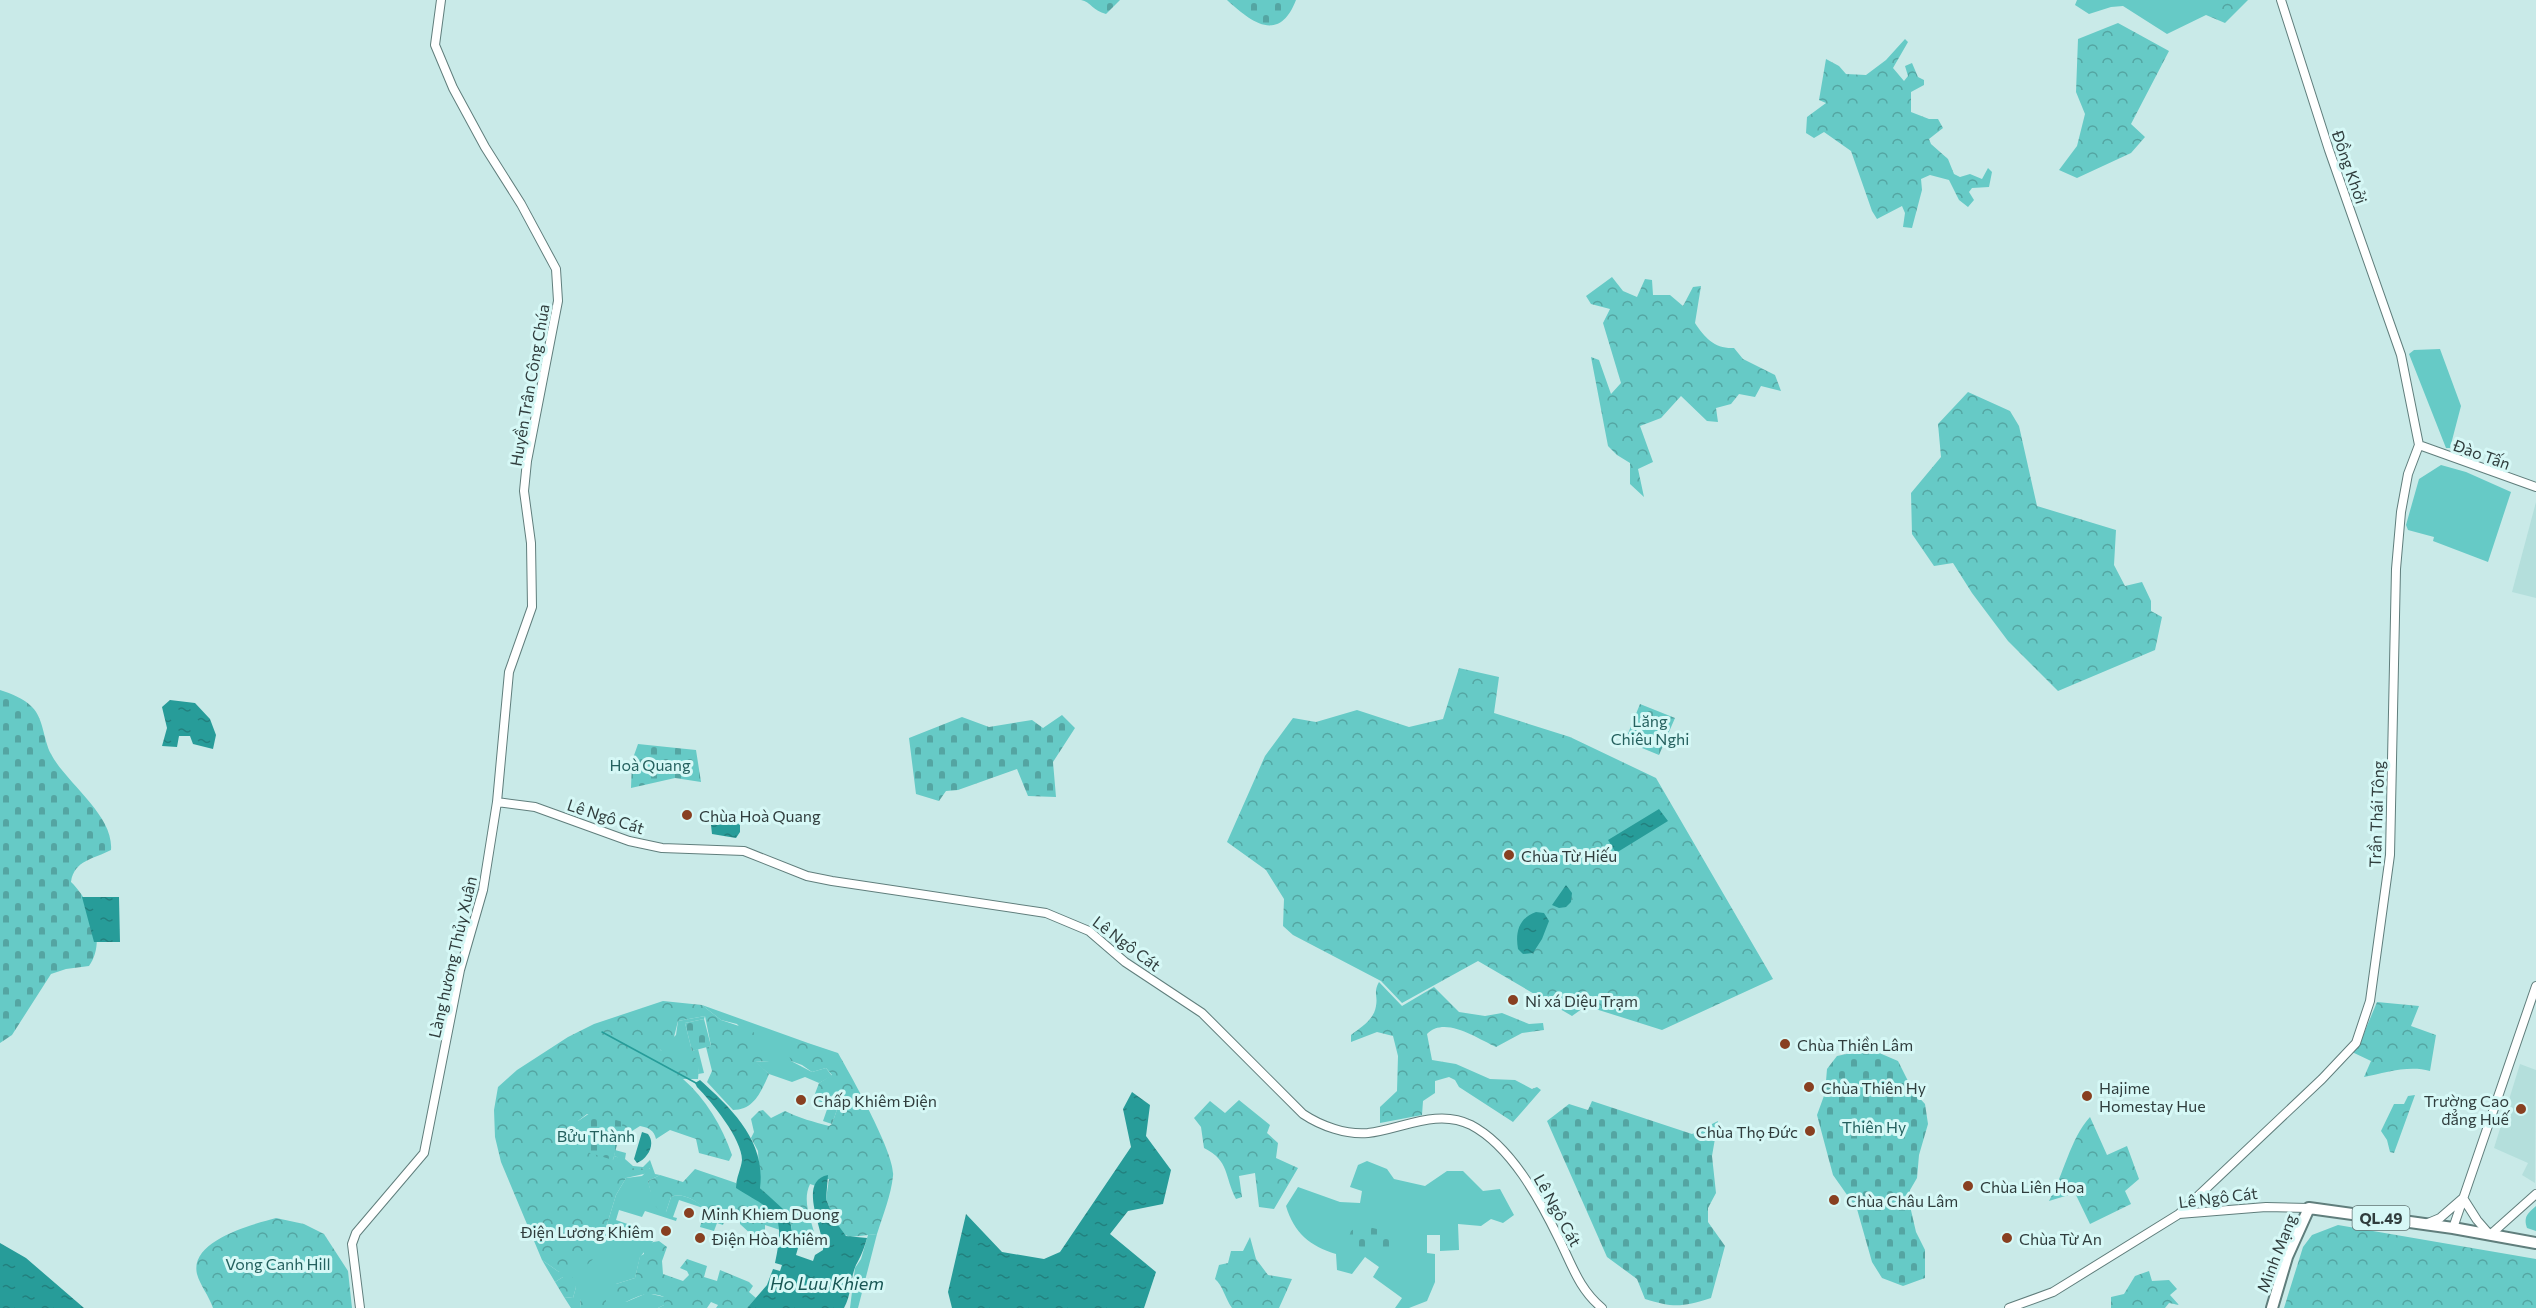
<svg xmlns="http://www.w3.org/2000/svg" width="2536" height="1308" font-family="Commissioner,sans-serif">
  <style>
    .built { fill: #b4dfdc }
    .grass { fill: #66cac6 }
    .forest { fill: url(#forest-crowns) }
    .cemetery { fill: url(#cemetery-stones) }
    .water { fill: url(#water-ripples) }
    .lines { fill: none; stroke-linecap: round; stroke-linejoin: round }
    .stream { stroke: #279c99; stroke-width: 1.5 }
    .secondary-casing { stroke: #607e7c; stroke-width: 10 }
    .highway-casing { stroke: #607e7c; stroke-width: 14 }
    .secondary { stroke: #fff; stroke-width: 8 }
    .highway { stroke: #fff; stroke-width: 10 }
    .poi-dot { fill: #884021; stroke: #d6f8f6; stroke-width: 2 }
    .labels { text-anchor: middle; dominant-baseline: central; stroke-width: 6; stroke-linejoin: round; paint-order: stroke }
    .shield { fill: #d6f8f6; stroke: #627574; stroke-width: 1.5 }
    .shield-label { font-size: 15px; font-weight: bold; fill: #303d3d }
    .street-label { font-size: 16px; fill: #303d3d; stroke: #d6f8f6 }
    .park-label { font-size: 16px; fill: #25615f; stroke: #d6f8f6 }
    .poi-label { font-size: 16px; fill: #303d3d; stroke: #d6f8f6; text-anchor: start }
    .water-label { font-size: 18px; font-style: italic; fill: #185654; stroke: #d6f8f6 }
  </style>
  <defs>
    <pattern id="forest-crowns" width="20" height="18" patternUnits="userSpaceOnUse" patternTransform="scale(1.5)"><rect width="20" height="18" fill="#66cac6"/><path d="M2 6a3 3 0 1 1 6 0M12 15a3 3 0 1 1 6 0" fill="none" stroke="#54a5a2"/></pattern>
    <pattern id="cemetery-stones" width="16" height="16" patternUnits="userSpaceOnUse" patternTransform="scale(1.5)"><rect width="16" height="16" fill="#66cac6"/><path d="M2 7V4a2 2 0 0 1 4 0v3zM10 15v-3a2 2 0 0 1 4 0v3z" fill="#54a5a2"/></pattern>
    <pattern id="water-ripples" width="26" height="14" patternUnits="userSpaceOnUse" patternTransform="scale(1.5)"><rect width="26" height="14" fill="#279c99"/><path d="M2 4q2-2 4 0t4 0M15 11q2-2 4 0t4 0" fill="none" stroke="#22807e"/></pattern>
  </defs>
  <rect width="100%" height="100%" fill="#c9eae8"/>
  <!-- built -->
  <path class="built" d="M 2536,502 L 2536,598 L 2512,592 Z
    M 2520,1064 L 2536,1070 L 2535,1183 L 2522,1175 L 2528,1163 L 2494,1148 Z"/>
  <!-- grass -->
  <path class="grass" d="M 2077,0 L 2206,0 L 2206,15 L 2167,34 L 2123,6 L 2111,7 L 2089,14 L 2075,5 Z
    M 2440,349 L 2461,406 L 2450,448 L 2446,448 L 2409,354 L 2414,350 Z
    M 2441,465 L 2466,472 L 2511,492 L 2488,562 L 2433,541 L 2434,537 L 2408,530 L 2406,525 L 2419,479 Z
    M 702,1005 L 808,1043 L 797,1043 L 791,1061 L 812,1072 L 826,1068 L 832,1076 L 819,1083 L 805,1077 L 792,1082 L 769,1074 L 754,1061 L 769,1062 L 737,1024 L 721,1020 Z
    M 705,1016 L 704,1019 L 685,1023 L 692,1051 L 698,1049 L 704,1073 L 698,1074 L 699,1068 L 660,1050 L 676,1035 L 678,1021 Z
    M 615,1150 L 626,1153 L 625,1159 L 633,1166 L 643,1167 L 650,1160 L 655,1174 L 660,1175 L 648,1181 L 651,1192 L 666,1212 L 671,1197 C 683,1192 696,1201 706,1209 L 679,1200 L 673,1217 L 677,1218 L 676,1221 L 645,1211 L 642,1217 L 619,1210 L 616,1220 L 639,1228 L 637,1234 L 654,1240 L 640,1257 L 635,1278 L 616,1284 L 626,1302 L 647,1293 L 664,1297 L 664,1305 L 658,1308 L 606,1308 L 606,1299 L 580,1299 L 581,1308 L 571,1308 L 564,1297 L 573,1298 L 576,1287 L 563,1277 L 555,1282 L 542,1260 L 559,1272 L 602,1241 L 616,1195 L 626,1178 L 642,1176 L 650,1168 C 642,1168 632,1172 625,1165 C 620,1161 621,1158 614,1156 Z
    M 1367,1161 L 1387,1169 L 1394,1179 L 1425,1186 L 1447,1171 L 1463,1171 L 1483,1191 L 1500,1189 L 1514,1215 L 1503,1223 L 1491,1219 L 1481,1226 L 1458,1224 L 1459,1250 L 1440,1251 L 1440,1235 L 1427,1235 L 1427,1253 L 1435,1254 L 1435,1282 L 1427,1301 L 1409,1308 L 1395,1308 L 1402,1298 L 1373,1277 L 1379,1267 L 1365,1257 L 1352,1274 L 1337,1270 L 1336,1254 C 1310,1246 1294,1233 1286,1206 L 1298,1187 L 1340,1202 L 1360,1203 L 1362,1191 L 1350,1187 L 1358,1165 Z
    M 2536,1206 L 2536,1231 L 2527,1228 C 2523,1217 2528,1213 2536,1206 Z
    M 877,1234 L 858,1308 L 850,1308 L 855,1268 L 861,1259 L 868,1235 Z"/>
  <!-- forest -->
  <path class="forest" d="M 2206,0 L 2248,0 L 2225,23 L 2206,15 Z
    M 2118,23 L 2169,51 L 2131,124 L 2145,137 L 2131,153 L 2077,178 L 2059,170 L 2077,146 L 2085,114 L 2076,92 L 2078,39 Z
    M 1905,39 L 1908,42 L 1893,68 L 1904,81 L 1908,76 L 1905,66 L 1912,63 L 1918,77 L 1924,80 L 1924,85 L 1911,92 L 1911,112 L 1929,119 L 1938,119 L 1943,128 L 1929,139 L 1931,144 L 1948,159 L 1954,174 L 1960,177 L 1970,174 L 1982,179 L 1988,168 L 1992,172 L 1989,187 L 1972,188 L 1969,192 L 1974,200 L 1968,207 L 1959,200 L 1949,180 L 1930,175 L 1921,179 L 1922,190 L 1912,228 L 1903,227 L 1905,213 L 1902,206 L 1877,219 L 1872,211 L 1851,151 L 1824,132 L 1814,138 L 1806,133 L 1807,117 L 1826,103 L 1819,100 L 1826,59 L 1839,66 L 1846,74 L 1866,75 L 1886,60 Z
    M 1612,277 L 1623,291 L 1637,297 L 1645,279 L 1652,280 L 1653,295 L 1670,295 L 1683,306 L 1693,287 L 1701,286 L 1695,323 C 1705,338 1715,349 1734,348 L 1743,359 L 1775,375 L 1781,391 L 1761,386 L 1755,397 L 1739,394 L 1731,404 L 1716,408 L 1718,422 L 1707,421 L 1681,396 L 1661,418 L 1640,426 L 1653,462 L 1638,469 L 1644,497 L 1630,484 L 1630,463 L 1617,455 L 1608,446 L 1591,357 L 1599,360 L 1611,394 L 1621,383 L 1603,323 L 1610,309 L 1591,304 L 1586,296 Z
    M 1968,392 L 2010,411 L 2019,426 L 2037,506 L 2116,530 L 2114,565 L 2125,586 L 2142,582 L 2151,601 L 2151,611 L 2162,617 L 2155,650 L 2058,691 L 2008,641 L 1972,593 L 1953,563 L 1934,566 L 1912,534 L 1911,493 L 1941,457 L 1938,424 Z
    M 1459,668 L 1499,677 L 1494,713 L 1570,737 L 1656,778 L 1773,979 L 1662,1030 L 1586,1006 L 1572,1016 L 1478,961 L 1402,1003 L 1381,981 L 1293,935 L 1283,926 L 1284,899 L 1266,870 L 1227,842 L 1265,756 L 1293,718 L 1316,722 L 1357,710 L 1409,727 L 1443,719 Z
    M 1379,982 L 1402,1006 L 1434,987 L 1459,1012 L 1485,1016 L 1502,1013 L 1529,1024 L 1543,1023 L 1544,1030 L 1522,1033 L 1496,1047 C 1476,1038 1445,1016 1427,1034 L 1432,1060 L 1456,1064 L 1490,1079 L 1515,1080 L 1532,1089 L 1537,1087 L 1541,1090 L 1513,1122 L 1459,1087 L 1455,1080 L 1449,1077 L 1435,1081 L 1435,1093 L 1423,1101 L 1422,1115 L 1380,1123 L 1380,1107 L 1397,1091 L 1398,1056 L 1393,1036 L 1377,1032 L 1351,1042 L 1351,1035 C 1361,1027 1374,1020 1376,1006 C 1378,995 1373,993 1379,982 Z
    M 663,1001 L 702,1005 L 721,1020 L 751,1030 L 762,1040 L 770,1062 L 755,1061 L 769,1074 C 761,1092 754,1110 733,1110 L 707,1082 L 712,1071 L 706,1047 L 711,1046 L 705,1016 L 678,1021 L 672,1045 L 660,1050 L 696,1058 L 699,1068 L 698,1079 L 683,1079 C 706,1099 722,1126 732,1155 L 729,1161 L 699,1153 L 696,1139 L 670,1130 L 656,1139 C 654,1130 649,1128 640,1126 L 632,1131 L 630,1137 L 619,1134 L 622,1123 L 587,1114 L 578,1121 L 613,1160 L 614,1156 C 631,1160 621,1173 650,1167 L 648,1173 L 626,1178 L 616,1195 L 602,1241 L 593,1259 L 582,1270 L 559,1272 L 542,1260 L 501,1162 L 495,1137 L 494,1110 L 498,1087 L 517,1070 L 568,1037 L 594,1024 Z
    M 2377,1002 L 2419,1006 L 2411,1026 L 2436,1035 L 2430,1071 C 2408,1065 2385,1073 2364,1077 L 2371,1061 L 2352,1052 L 2362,1038 Z
    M 797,1043 L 808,1043 L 838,1053 C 850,1074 896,1155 893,1176 C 891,1195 883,1215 877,1234 L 850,1237 L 843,1234 L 835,1221 L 826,1199 L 829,1179 L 821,1179 L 816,1186 L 810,1184 C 801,1203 813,1222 816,1241 L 798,1239 L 792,1231 L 790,1219 L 760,1188 L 758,1151 L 751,1138 L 754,1132 L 751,1119 L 759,1111 L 763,1110 L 771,1118 L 785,1111 C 799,1118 814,1122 829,1126 L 832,1124 L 841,1098 L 832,1095 L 828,1105 L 813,1099 L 819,1083 L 832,1075 L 826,1068 L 812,1072 L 802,1065 L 791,1061 L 786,1048 Z
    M 2415,1095 L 2394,1153 L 2390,1152 L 2387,1140 L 2381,1131 L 2394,1104 L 2404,1104 L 2408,1096 Z
    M 1239,1100 L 1270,1125 L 1267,1133 L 1278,1143 L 1276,1158 L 1298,1168 L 1274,1209 L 1259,1207 L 1255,1173 L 1239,1176 L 1242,1197 L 1236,1199 C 1224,1176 1230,1161 1204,1148 L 1201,1127 L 1194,1118 L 1210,1101 L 1225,1113 Z
    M 2090,1117 L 2107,1155 L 2127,1146 L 2139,1179 L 2125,1191 L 2131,1204 L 2090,1224 L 2075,1193 L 2049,1201 C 2064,1174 2070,1139 2090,1117 Z
    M 695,1169 L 736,1183 L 736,1186 C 752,1198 778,1207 780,1230 L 765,1225 L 765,1238 L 754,1237 L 740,1224 L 740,1217 L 727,1213 L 723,1225 L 717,1223 L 714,1231 L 700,1227 L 705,1209 C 696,1201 683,1192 671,1197 L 666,1212 L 660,1211 L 653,1203 L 648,1181 L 660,1175 L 683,1182 Z
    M 276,1218 L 304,1224 L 324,1234 L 348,1271 L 352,1308 L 213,1308 C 209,1296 200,1285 197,1274 C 189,1240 254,1224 276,1218 Z
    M 2338,1225 L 2536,1259 L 2536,1308 L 2284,1308 L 2303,1247 L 2312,1235 Z
    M 1250,1237 L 1256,1259 L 1268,1275 L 1292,1279 L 1279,1308 L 1232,1308 C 1225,1298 1223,1286 1215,1279 L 1219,1265 L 1228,1263 L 1231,1251 L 1243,1251 Z
    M 659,1241 L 667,1247 L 662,1261 L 663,1274 L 683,1281 L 689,1275 L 687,1271 L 680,1268 L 687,1259 L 707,1266 L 704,1277 L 717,1281 L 720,1270 L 749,1282 L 753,1286 L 749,1292 L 756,1298 L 747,1308 L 716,1308 L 718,1305 L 711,1302 L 707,1308 L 658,1308 L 664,1305 L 664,1297 C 649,1291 640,1295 626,1302 L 611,1296 L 616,1284 L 635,1278 L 640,1256 L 644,1254 L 643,1244 Z
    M 2149,1271 L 2152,1281 L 2169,1280 L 2177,1289 L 2170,1295 L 2179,1305 L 2169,1303 L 2165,1308 L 2111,1308 L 2111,1297 L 2124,1294 L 2135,1276 Z
    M 563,1277 L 572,1277 L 576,1287 L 573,1298 L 564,1297 L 555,1282 Z
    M 600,1293 L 606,1299 L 606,1308 L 581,1308 L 580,1299 L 588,1294 Z"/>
  <!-- cemetery -->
  <path class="cemetery" d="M 1081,0 L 1120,0 L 1106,14 C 1093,11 1091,2 1081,0 Z
    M 1227,0 L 1296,0 C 1279,44 1251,22 1227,0 Z
    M 0,690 C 12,694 23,698 32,707 C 44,719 43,739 51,754 C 66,783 114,815 111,850 C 94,859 74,860 71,882 C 91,901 107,941 89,966 L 66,969 L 51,974 L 12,1035 L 0,1043 Z
    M 1640,704 L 1675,718 L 1659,755 L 1625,741 Z
    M 1062,715 L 1075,728 L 1053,762 L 1056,797 L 1028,796 L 1017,769 L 958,790 L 946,791 L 939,801 L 916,794 L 909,738 L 962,717 L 989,727 L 1032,720 L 1043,728 Z
    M 638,744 L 696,750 L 701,782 L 675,778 L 631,788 L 632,761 Z
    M 704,1019 L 711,1046 L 692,1051 L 685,1023 Z
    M 1870,1049 L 1898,1061 L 1913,1091 L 1925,1104 L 1928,1124 L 1919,1155 L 1917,1178 L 1910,1190 L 1910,1206 L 1916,1232 L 1925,1250 L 1925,1278 L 1903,1286 L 1882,1278 L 1872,1262 L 1857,1209 L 1833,1175 L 1817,1115 L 1825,1093 L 1827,1069 L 1837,1056 Z
    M 835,1094 L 841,1098 L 832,1124 L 823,1121 L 832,1095 Z
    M 1592,1101 L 1692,1134 L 1718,1121 L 1712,1156 L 1716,1193 L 1708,1208 L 1708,1222 L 1725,1246 L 1711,1298 C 1682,1307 1674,1308 1645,1299 L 1637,1279 L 1607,1257 L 1547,1121 L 1569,1104 L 1588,1110 Z
    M 590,1113 L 623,1122 L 613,1160 L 574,1148 L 573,1135 L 578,1121 Z
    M 1360,1225 L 1377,1229 L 1393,1241 L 1388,1254 L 1357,1246 L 1348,1240 L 1351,1231 Z"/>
  <!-- water -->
  <path class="water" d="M 170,700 L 195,703 L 210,719 L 216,735 L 213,749 L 193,744 L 190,736 L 179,736 L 177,747 L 162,746 L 167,728 L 162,707 Z
    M 1659,809 L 1668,821 L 1616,853 L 1608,840 Z
    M 714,817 L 727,817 L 740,824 L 740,832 L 736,838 L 712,834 L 711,825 Z
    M 1566,885 L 1572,893 L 1571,902 L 1566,907 L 1559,908 L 1552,905 Z
    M 82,897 L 119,897 L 120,942 L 94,942 Z
    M 1536,912 L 1544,913 L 1549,921 L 1542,939 L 1533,953 L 1523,954 L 1518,949 C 1515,932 1519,918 1536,912 Z
    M 700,1080 C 732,1109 766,1141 760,1188 L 783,1209 L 790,1220 L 794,1244 L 798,1248 L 796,1255 L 813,1261 L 815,1255 L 823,1250 C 825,1232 796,1181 828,1175 L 826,1199 L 835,1221 L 846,1236 L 867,1238 C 864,1249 861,1256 856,1265 C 850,1278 852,1294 844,1308 L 747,1308 L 767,1285 L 773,1269 L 780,1271 L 782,1265 L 775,1263 C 786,1211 776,1213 736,1188 C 736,1178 741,1169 742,1160 C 742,1139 711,1101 697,1087 L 695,1083 Z
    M 1132,1092 L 1150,1105 L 1146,1136 L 1171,1170 L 1163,1204 L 1128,1211 L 1110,1234 L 1156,1272 L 1144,1308 L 952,1308 L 948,1292 L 966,1214 L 1002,1252 L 1044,1259 L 1060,1252 L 1131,1147 L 1123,1109 Z
    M 642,1132 L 648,1134 C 656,1144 648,1158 637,1163 L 634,1159 Z
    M 0,1243 L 26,1258 L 84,1308 L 0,1308 Z"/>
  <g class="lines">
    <!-- stream -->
    <path class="stream" d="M 602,1032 L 696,1083"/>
    <defs>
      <path id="secondary" d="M 2419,445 L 2536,487
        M 497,802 L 535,807 L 629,841 L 662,848 L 744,851 L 807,876 L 832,881 L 1046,913 L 1089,931 L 1125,962 L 1202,1013 L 1303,1114 C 1321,1126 1346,1135 1368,1133 C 1402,1129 1437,1108 1471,1125 C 1511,1146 1540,1200 1559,1239 C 1572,1265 1579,1289 1602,1308
        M 2179,1214 L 2322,1079 L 2356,1043 L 2370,1001 L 2390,855 L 2396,569 L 2401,512 L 2408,474 L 2419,445 L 2401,355 L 2329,150 L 2281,0
        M 2428,1223 L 2440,1218 L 2463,1198 L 2477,1220 L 2490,1235 L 2536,1194
        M 2453,1228 L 2536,986
        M 360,1308 L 352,1244 L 356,1233 L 424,1153 L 460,970 L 483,890 L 497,802 L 509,672 L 532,607 L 531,543 L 524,491 L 527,461 L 558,301 L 556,269 L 521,204 L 485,147 L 453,88 L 435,45 L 441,0
        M 2009,1308 L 2053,1292 L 2179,1214 L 2266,1207 L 2309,1208"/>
      <path id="highway" d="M 2272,1308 L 2287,1257 L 2309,1208 L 2453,1228 L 2536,1243"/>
    </defs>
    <!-- secondary casing -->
    <use href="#secondary" class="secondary-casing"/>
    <!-- highway casing -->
    <use href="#highway" class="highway-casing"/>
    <!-- secondary -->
    <use href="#secondary" class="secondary"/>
    <!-- highway -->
    <use href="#highway" class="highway"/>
  </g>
  <!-- markers -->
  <g class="poi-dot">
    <circle cx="687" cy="815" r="6"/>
    <circle cx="1509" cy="855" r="6"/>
    <circle cx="1513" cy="1000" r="6"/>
    <circle cx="1785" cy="1044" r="6"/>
    <circle cx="1809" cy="1087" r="6"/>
    <circle cx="2087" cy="1096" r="6"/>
    <circle cx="801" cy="1100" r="6"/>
    <circle cx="2521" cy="1109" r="6"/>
    <circle cx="1810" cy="1131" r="6"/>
    <circle cx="1968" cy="1186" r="6"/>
    <circle cx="1834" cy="1200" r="6"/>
    <circle cx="689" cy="1213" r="6"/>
    <circle cx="666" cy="1231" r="6"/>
    <circle cx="700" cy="1238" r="6"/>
    <circle cx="2007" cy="1238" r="6"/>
  </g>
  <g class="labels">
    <!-- shield labels -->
    <rect class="shield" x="2352.5" y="1206" width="57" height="24" rx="4.5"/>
    <g class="shield-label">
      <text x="2381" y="1218">QL.49</text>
    </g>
    <!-- street labels -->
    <g class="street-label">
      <text transform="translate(2350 167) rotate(71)">Đồng Khởi</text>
      <text transform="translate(529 385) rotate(-80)">Huyền Trân Công Chúa</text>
      <text transform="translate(2482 454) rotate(20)">Đào Tấn</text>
      <text transform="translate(2376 814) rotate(-88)">Trần Thái Tông</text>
      <text transform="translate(606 816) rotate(18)">Lê Ngô Cát</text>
      <text transform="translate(1127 943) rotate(37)">Lê Ngô Cát</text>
      <text transform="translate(452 957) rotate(-77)">Làng hương Thủy Xuân</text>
      <text transform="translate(2218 1197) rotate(-7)">Lê Ngô Cát</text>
      <text transform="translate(1558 1210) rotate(61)">Lê Ngô Cát</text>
      <text transform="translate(2276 1253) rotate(-69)">Minh Mạng</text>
    </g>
    <!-- park labels -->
    <g class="park-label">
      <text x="1650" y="720">Lăng<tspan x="1650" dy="18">Chiêu Nghi</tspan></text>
      <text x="650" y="764">Hoà Quang</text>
      <text x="1874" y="1126">Thiên Hy</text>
      <text x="596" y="1135">Bửu Thành</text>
      <text x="278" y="1263">Vong Canh Hill</text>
    </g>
    <!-- poi labels -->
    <g class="poi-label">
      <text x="699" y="815">Chùa Hoà Quang</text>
      <text x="1521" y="855">Chùa Từ Hiếu</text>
      <text x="1525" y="1000">Ni xá Diệu Trạm</text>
      <text x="1797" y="1044">Chùa Thiền Lâm</text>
      <text x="1821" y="1087">Chùa Thiên Hy</text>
      <text x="2099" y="1087">Hajime<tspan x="2099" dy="18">Homestay Hue</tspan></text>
      <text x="813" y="1100">Chấp Khiêm Điện</text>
      <text x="2509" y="1100" text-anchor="end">Trường Cao<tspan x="2509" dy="18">đẳng Huế</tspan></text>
      <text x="1798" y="1131" text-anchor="end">Chùa Thọ Đức</text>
      <text x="1980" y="1186">Chùa Liên Hoa</text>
      <text x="1846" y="1200">Chùa Châu Lâm</text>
      <text x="701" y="1213">Minh Khiem Duong</text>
      <text x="654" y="1231" text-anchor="end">Điện Lương Khiêm</text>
      <text x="712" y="1238">Điện Hòa Khiêm</text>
      <text x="2019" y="1238">Chùa Từ An</text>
    </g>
    <!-- water labels -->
    <g class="water-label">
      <text x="827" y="1283">Ho Luu Khiem</text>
    </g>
  </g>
</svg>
